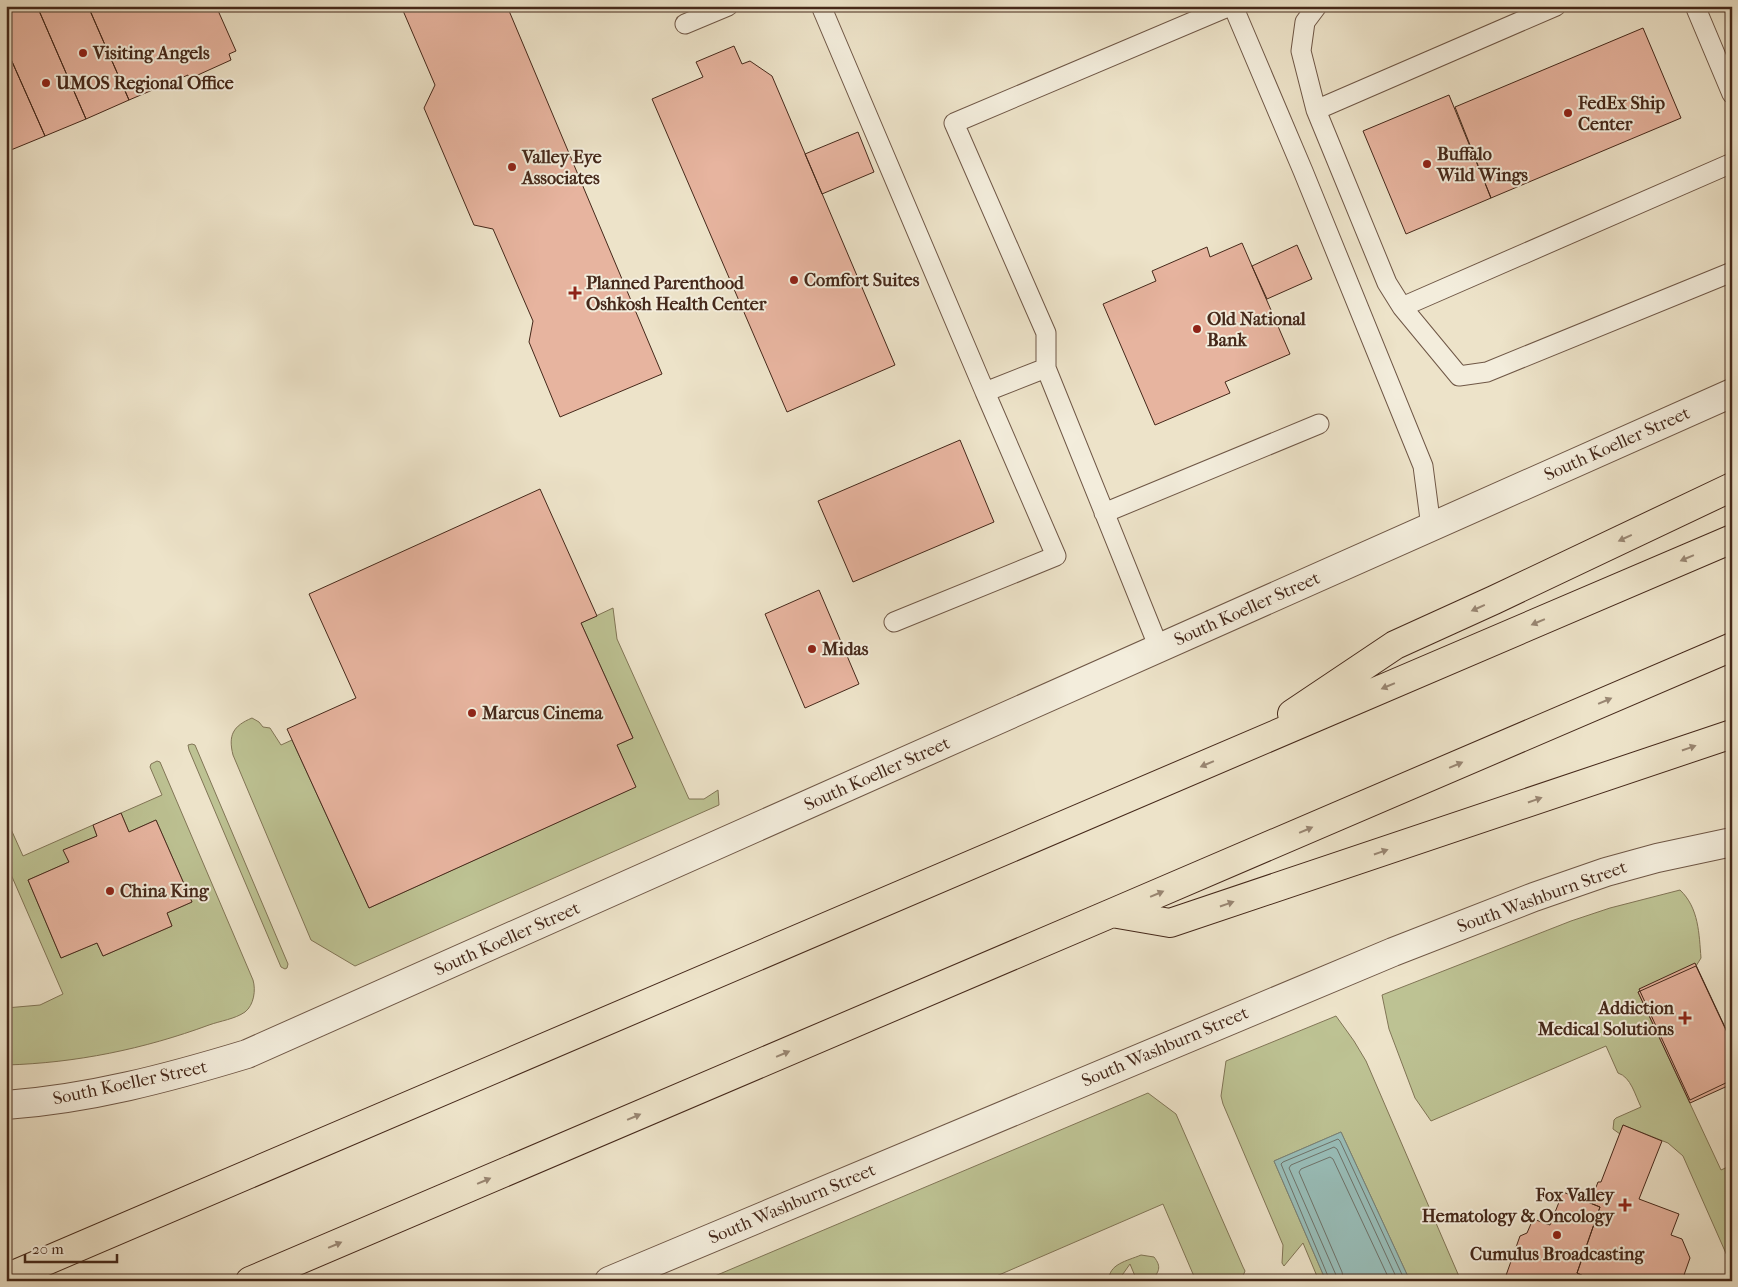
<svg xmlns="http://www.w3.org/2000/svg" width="1738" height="1287" font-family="'IM FELL French Canon',serif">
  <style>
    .green { fill: #bdc293; stroke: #817556 }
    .water { fill: #99beb9; stroke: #778279 }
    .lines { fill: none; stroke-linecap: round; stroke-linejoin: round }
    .shore { stroke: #6f736a; stroke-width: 1 }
    .building { fill: #e7b49f; stroke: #45281a }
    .service-casing { stroke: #6f5746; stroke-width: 21 }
    .tertiary-casing { stroke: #6f5746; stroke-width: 30 }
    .motorway-casing { stroke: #45281a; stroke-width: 30 }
    .service { stroke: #f3eddc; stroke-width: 19 }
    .tertiary { stroke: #f3eddc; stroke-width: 28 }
    .motorway { stroke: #ede3c9; stroke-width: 28 }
    .oneway { fill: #998672 }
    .poi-dot { fill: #8f2418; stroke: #f3eddc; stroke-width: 2 }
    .labels { text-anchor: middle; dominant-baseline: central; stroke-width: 4; stroke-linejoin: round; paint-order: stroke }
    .poi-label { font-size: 18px; font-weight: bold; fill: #45281a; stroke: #f3eddc; text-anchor: start }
    .street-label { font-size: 18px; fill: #45281a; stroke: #f3eddc }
  </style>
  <rect width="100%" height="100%" fill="#ede3c9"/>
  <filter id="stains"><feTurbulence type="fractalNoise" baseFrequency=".004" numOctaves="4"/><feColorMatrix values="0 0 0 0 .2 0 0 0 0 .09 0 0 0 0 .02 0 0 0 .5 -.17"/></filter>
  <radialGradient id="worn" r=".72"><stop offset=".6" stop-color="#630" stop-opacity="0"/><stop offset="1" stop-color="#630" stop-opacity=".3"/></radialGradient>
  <!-- green -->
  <path class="green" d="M 613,608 L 617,639 L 689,799 L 704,799 L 718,790 L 719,805 L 355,966 L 311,940 L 233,755 C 228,735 233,726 252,718 L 259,722 L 263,727 L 270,728 L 281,745 L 292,740 L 369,908 L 635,787 L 617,745 L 633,738 L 581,623 Z
    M 192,744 L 195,745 L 288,964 L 287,968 L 285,969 L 281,967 L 189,750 L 188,745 Z
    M 157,761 L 160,762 L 253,980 C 256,990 254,1005 245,1012 C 235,1019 220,1021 209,1025 C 144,1049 76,1063 6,1065 L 6,1008 L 40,1005 L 63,994 L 6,863 L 6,826 L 10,827 L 23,856 L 93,825 L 97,836 L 64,850 L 69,862 L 28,880 L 61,958 L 97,943 L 103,956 L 172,926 L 167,913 L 192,902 L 156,820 L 129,832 L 121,813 L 162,795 L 150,767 L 151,764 Z
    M 1680,890 C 1699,908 1699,934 1701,958 L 1696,966 L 1638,992 L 1721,1170 L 1732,1165 L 1732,1267 L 1683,1156 L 1668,1143 L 1623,1125 L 1620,1134 L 1613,1129 L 1614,1120 L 1616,1118 L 1641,1107 C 1635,1095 1631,1077 1618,1073 L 1606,1046 L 1431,1121 L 1415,1098 L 1389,1029 L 1382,995 L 1571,921 L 1610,908 Z
    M 1336,1016 L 1354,1041 L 1366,1061 L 1461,1281 L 1410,1281 L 1341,1132 L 1274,1161 L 1326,1281 L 1319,1281 L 1303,1243 L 1284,1266 L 1282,1263 L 1283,1245 L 1223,1104 L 1221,1096 L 1226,1061 Z
    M 1148,1093 L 1176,1114 L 1243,1267 L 1245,1271 L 1241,1281 L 1196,1281 L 1163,1204 L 985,1281 L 703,1281 Z
    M 1141,1255 L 1154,1257 C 1162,1267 1159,1272 1151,1281 L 1137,1281 L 1130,1264 L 1118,1281 L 1109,1281 C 1108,1264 1127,1261 1141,1255 Z"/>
  <!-- water -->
  <path class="water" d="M 1341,1132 L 1410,1281 L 1326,1281 L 1274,1161 Z"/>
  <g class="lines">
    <!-- shore -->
    <path class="shore" d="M 1330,1281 L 1281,1164 L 1283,1162 L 1338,1139 L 1340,1141 L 1405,1281
      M 1336,1281 L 1336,1275 L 1289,1168 L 1291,1165 L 1334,1147 L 1337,1149 L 1398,1281
      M 1344,1281 L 1342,1272 L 1299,1172 L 1301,1169 L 1330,1157 L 1333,1159 L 1390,1281"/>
  </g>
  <!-- building -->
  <path class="building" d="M 6,6 L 37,6 L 86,119 L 45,136 L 6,48 Z
    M 37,6 L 88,6 L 129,100 L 86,119 Z
    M 88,6 L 216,6 L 236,51 L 229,54 L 231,60 L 189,79 L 188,75 L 129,100 Z
    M 401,6 L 507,6 L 662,374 L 560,417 L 529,342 L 533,321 L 493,229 L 474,225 L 424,108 L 435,85 Z
    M 1643,28 L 1681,118 L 1491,198 L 1455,107 Z
    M 734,46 L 742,64 L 750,61 L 772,76 L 895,365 L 787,412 L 652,99 L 703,77 L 696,62 Z
    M 6,48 L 45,136 L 6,152 Z
    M 1449,95 L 1491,198 L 1406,234 L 1363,131 Z
    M 858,132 L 874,172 L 822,194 L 805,154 Z
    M 1242,243 L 1290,354 L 1225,382 L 1230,393 L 1155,425 L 1103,304 L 1156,281 L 1152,271 L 1207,247 L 1210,257 Z
    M 1297,245 L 1312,279 L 1267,299 L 1252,266 Z
    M 960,440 L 994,522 L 853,582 L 818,501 Z
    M 540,489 L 597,616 L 581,623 L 633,738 L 617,745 L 636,787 L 369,908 L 287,729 L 356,698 L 309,594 Z
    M 819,590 L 859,684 L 805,708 L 765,614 Z
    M 121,813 L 129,832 L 156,820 L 192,902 L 167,913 L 172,926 L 103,956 L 97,943 L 61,958 L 28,880 L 69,862 L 63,850 L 97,836 L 93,825 Z
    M 1695,963 L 1732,1042 L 1732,1080 L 1690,1100 L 1639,989 Z
    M 1696,966 L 1732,1043 L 1732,1084 L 1690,1103 L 1638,992 Z
    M 1623,1125 L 1662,1141 L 1639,1199 L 1679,1214 L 1671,1235 L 1682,1239 L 1690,1258 L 1684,1275 L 1699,1281 L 1594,1281 L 1577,1273 L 1600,1207 L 1590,1203 L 1598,1182 L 1601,1182 Z
    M 1563,1192 L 1600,1207 L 1577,1273 L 1594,1281 L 1504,1281 L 1520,1236 L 1527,1233 L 1533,1219 L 1550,1225 Z"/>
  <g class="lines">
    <defs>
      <path id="service" d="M 821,6 L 985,392
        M 1233,6 L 1303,171 L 1423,466 L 1431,527
        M 1317,6 L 1305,22 L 1301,51 L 1316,110 L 1387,283 L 1402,307 L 1459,376 L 1487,372 L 1732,272
        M 1695,6 L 1732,94
        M 685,24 L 728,6
        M 1316,110 L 1556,6
        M 1402,307 L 1732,163
        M 1104,513 L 1319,424
        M 894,622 L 1056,556 L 985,392 L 1046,368
        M 1159,648 L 1046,368 L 1046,333 L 954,123 L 1230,6"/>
      <path id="tertiary" d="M 6,1105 C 89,1099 168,1078 247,1054 L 1732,393
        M 609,1281 L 1393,952 L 1534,897 L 1606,872 L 1657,858 L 1732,842"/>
      <path id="motorway" d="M 1292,714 L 1395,645 L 1494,600 L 1732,487
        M 1112,913 L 1170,923 L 1732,734
        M 6,1278 L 1732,539
        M 250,1281 L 1112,913 L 1732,647"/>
    </defs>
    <!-- service casing -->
    <use href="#service" class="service-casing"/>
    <!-- tertiary casing -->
    <use href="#tertiary" class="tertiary-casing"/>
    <!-- motorway casing -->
    <use href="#motorway" class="motorway-casing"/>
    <!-- service -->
    <use href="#service" class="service"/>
    <!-- tertiary -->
    <use href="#tertiary" class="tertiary"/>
    <!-- motorway -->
    <use href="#motorway" class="motorway"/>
  </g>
  <!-- one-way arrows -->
  <defs><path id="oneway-solid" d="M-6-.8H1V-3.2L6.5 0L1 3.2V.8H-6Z" transform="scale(1.25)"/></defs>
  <g class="oneway">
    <use href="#oneway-solid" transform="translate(1625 538) rotate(155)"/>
    <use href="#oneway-solid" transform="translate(1687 558) rotate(157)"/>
    <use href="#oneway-solid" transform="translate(1478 608) rotate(156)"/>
    <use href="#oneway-solid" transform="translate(1538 622) rotate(157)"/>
    <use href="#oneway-solid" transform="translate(1388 686) rotate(157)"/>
    <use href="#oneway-solid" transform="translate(1605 701) rotate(-23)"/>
    <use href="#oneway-solid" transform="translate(1689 748) rotate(-19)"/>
    <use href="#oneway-solid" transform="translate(1207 764) rotate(157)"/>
    <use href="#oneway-solid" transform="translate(1456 765) rotate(-23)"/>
    <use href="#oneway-solid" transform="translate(1535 800) rotate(-19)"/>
    <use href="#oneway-solid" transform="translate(1306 830) rotate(-23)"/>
    <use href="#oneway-solid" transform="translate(1381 852) rotate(-19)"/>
    <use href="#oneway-solid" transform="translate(1157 894) rotate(-23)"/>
    <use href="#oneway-solid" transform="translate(1227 904) rotate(-19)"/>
    <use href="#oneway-solid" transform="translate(783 1054) rotate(-23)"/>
    <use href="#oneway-solid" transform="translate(634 1117) rotate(-23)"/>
    <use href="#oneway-solid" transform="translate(484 1181) rotate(-23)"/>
    <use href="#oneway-solid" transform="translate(335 1245) rotate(-23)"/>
  </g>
  <!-- markers -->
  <g class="poi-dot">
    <circle cx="83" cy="53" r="5"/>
    <circle cx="46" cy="83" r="5"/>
    <circle cx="1568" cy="113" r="5"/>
    <circle cx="1427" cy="164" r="5"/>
    <circle cx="512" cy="167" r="5"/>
    <circle cx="794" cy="280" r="5"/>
    <path d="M572.5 285.5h5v5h5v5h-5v5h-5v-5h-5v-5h5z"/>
    <circle cx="1197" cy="329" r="5"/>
    <circle cx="812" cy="649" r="5"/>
    <circle cx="472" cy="713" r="5"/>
    <circle cx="110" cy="891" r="5"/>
    <path d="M1682.5 1010.5h5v5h5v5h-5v5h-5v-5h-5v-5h5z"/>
    <path d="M1622.5 1197.5h5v5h5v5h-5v5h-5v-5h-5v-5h5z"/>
    <circle cx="1557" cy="1235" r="5"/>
  </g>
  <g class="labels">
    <!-- poi labels -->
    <g class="poi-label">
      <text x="93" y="53">Visiting Angels</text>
      <text x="56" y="83">UMOS Regional Office</text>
      <text x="1578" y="103">FedEx Ship<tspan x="1578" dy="21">Center</tspan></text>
      <text x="1437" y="154">Buffalo<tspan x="1437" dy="21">Wild Wings</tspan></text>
      <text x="522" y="157">Valley Eye<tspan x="522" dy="21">Associates</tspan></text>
      <text x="804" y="280">Comfort Suites</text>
      <text x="586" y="283">Planned Parenthood<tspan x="586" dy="21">Oshkosh Health Center</tspan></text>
      <text x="1207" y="319">Old National<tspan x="1207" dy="21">Bank</tspan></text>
      <text x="822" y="649">Midas</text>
      <text x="482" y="713">Marcus Cinema</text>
      <text x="120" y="891">China King</text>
      <text x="1674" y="1008" text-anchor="end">Addiction<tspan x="1674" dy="21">Medical Solutions</tspan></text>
      <text x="1614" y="1195" text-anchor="end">Fox Valley<tspan x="1614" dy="21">Hematology &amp; Oncology</tspan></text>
      <text x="1557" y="1254" text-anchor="middle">Cumulus Broadcasting</text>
    </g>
    <!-- street labels -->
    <g class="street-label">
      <text transform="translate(1617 444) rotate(-24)">South Koeller Street</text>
      <text transform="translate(1247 609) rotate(-24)">South Koeller Street</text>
      <text transform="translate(877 774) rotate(-24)">South Koeller Street</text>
      <text transform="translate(1542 897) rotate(-20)">South Washburn Street</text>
      <text transform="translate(507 939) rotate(-24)">South Koeller Street</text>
      <text transform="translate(1165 1047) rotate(-23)">South Washburn Street</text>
      <text transform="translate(130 1083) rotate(-12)">South Koeller Street</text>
      <text transform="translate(792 1204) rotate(-23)">South Washburn Street</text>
    </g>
  </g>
  <!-- margin -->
  <rect width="1738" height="1287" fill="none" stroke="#ede3c9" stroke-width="25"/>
  <rect x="8" y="8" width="1723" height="1272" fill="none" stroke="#45281a" stroke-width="2.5"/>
  <rect x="12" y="12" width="1713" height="1262" fill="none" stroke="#45281a"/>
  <!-- scale -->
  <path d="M25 1254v8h92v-8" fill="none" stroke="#45281a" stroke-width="2.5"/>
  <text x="32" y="1254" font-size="15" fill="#45281a" stroke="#f3eddc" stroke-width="4" paint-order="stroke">20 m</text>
  <rect width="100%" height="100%" filter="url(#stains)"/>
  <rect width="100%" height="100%" fill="url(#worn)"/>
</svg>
